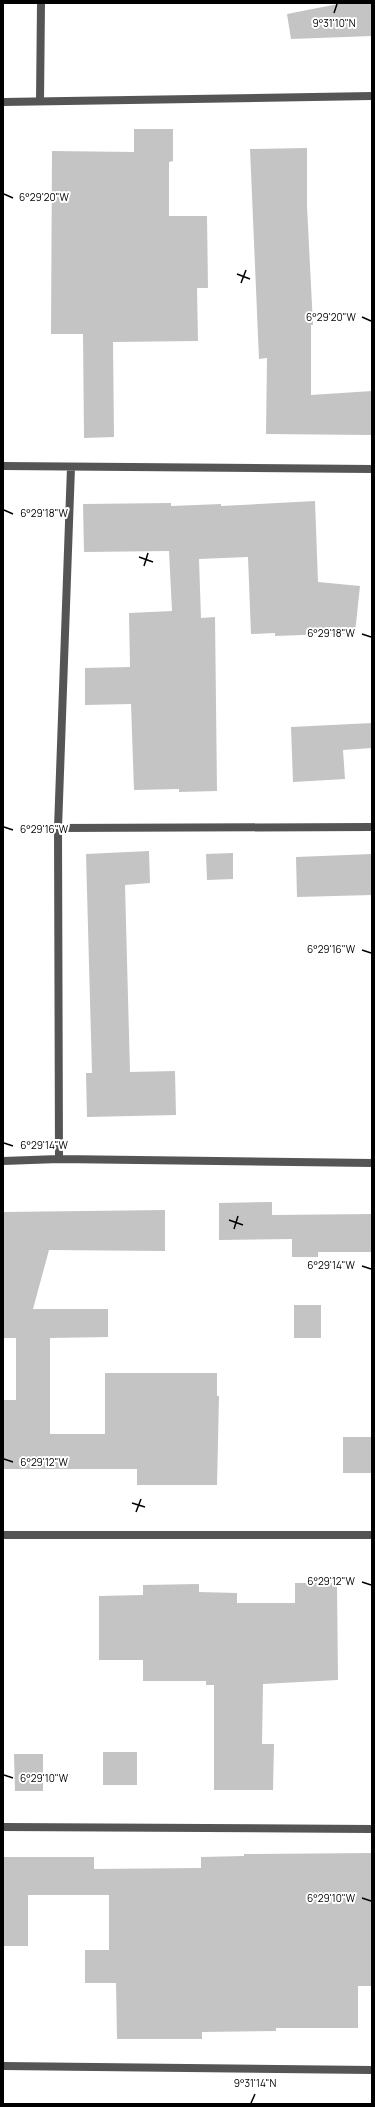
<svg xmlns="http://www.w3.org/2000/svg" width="375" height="2107" font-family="Manrope,sans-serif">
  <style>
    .building { fill: #c4c4c4 }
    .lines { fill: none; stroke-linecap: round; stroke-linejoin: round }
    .minor { stroke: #555; stroke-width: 8 }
    .tertiary { stroke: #555; stroke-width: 8 }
    .ticks { fill: none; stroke: #000; stroke-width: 1.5 }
    .ticks-label { font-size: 10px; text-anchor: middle; fill: #000; stroke: #fff; stroke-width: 4; stroke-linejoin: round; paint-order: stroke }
  </style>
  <rect width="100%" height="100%" fill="#fff"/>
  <!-- building -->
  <path class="building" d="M 343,3 L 372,3 L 372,36 L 291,39 L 287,14 Z
    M 134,129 L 173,129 L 173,161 L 169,162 L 169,216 L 207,216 L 208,288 L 197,288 L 198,341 L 113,342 L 114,437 L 84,438 L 83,334 L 51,334 L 52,151 L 134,152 Z
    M 307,148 L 307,206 L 313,325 L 311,325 L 311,395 L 372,391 L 372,435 L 266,434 L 267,358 L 259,359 L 250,149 Z
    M 315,501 L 318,582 L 360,586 L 355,633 L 275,636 L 275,633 L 251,634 L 248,557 L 199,559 L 201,618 L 215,617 L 217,791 L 179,792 L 179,789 L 134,790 L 131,704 L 85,705 L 85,668 L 130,667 L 129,613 L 172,611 L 169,551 L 84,552 L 83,504 L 171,503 L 171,506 L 221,504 L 221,506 Z
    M 372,723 L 372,748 L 343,750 L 345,779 L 293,782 L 291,727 Z
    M 149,851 L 150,883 L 125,885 L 130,1072 L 175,1071 L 176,1115 L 87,1117 L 86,1073 L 92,1073 L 86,854 Z
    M 233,853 L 233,879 L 207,880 L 206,854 Z
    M 372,854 L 372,895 L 297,897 L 296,857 Z
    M 272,1202 L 272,1215 L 372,1214 L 372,1252 L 318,1252 L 318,1257 L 292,1257 L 292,1239 L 219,1240 L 219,1203 Z
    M 165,1210 L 165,1251 L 49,1250 L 33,1309 L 108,1309 L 108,1337 L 50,1338 L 50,1434 L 105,1434 L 105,1373 L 217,1373 L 217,1396 L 219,1396 L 217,1485 L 137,1485 L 137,1469 L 3,1469 L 3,1400 L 16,1400 L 16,1338 L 3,1338 L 3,1212 Z
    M 294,1305 L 321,1305 L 321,1338 L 294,1338 Z
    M 343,1437 L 372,1437 L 372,1473 L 343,1473 Z
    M 295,1583 L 337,1583 L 338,1680 L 263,1684 L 262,1744 L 274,1744 L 273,1790 L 214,1790 L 214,1685 L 206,1685 L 206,1681 L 143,1681 L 143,1660 L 99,1660 L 99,1596 L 143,1595 L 143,1585 L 199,1584 L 199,1592 L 237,1593 L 237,1603 L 295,1603 Z
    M 103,1752 L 137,1752 L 137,1785 L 103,1785 Z
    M 14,1754 L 43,1754 L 43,1791 L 15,1791 Z
    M 372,1853 L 372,1986 L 358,1986 L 358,2028 L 276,2028 L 276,2031 L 202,2032 L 202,2039 L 117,2039 L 116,1983 L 85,1983 L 85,1950 L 109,1950 L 109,1895 L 28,1895 L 28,1946 L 3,1946 L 3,1857 L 94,1857 L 94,1869 L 201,1868 L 201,1857 L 244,1856 L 244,1854 Z"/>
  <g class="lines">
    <!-- minor -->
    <path class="minor" d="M 40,101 L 41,3
      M 3,102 L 372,96
      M 3,466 L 372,469
      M 58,828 L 372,827
      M 59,1159 L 58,828 L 71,467
      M 3,1161 L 59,1159 L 372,1163
      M 3,1827 L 372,1829
      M 3,2066 L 372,2070"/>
    <!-- tertiary -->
    <path class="tertiary" d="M 3,1535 L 372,1535"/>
  </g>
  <!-- ticks -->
  <path class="ticks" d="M 334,13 L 337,4M 4,194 L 13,198M 237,274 L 250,279M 241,283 L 246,270M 362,317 L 371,321M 4,510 L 13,514M 139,557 L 153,562M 144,566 L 148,553M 362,634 L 371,637M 4,827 L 13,830M 362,950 L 371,953M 4,1143 L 13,1146M 229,1220 L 243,1225M 234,1229 L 238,1216M 362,1266 L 371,1269M 4,1459 L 13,1462M 132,1503 L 145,1507M 136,1512 L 141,1499M 362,1582 L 371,1585M 4,1775 L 13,1778M 362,1898 L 371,1901M 251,2103 L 255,2094"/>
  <g class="ticks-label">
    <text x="334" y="27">9°31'10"N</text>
    <text x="44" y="201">6°29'20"W</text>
    <text x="331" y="321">6°29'20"W</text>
    <text x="44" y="517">6°29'18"W</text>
    <text x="331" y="637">6°29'18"W</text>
    <text x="44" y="833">6°29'16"W</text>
    <text x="331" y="953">6°29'16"W</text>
    <text x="44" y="1149">6°29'14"W</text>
    <text x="331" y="1269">6°29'14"W</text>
    <text x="44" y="1466">6°29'12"W</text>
    <text x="331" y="1585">6°29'12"W</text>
    <text x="44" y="1782">6°29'10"W</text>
    <text x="331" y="1902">6°29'10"W</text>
    <text x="255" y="2087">9°31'14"N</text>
  </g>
  <!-- border -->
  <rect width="375" height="2107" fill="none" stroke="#000000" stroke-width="8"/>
</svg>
